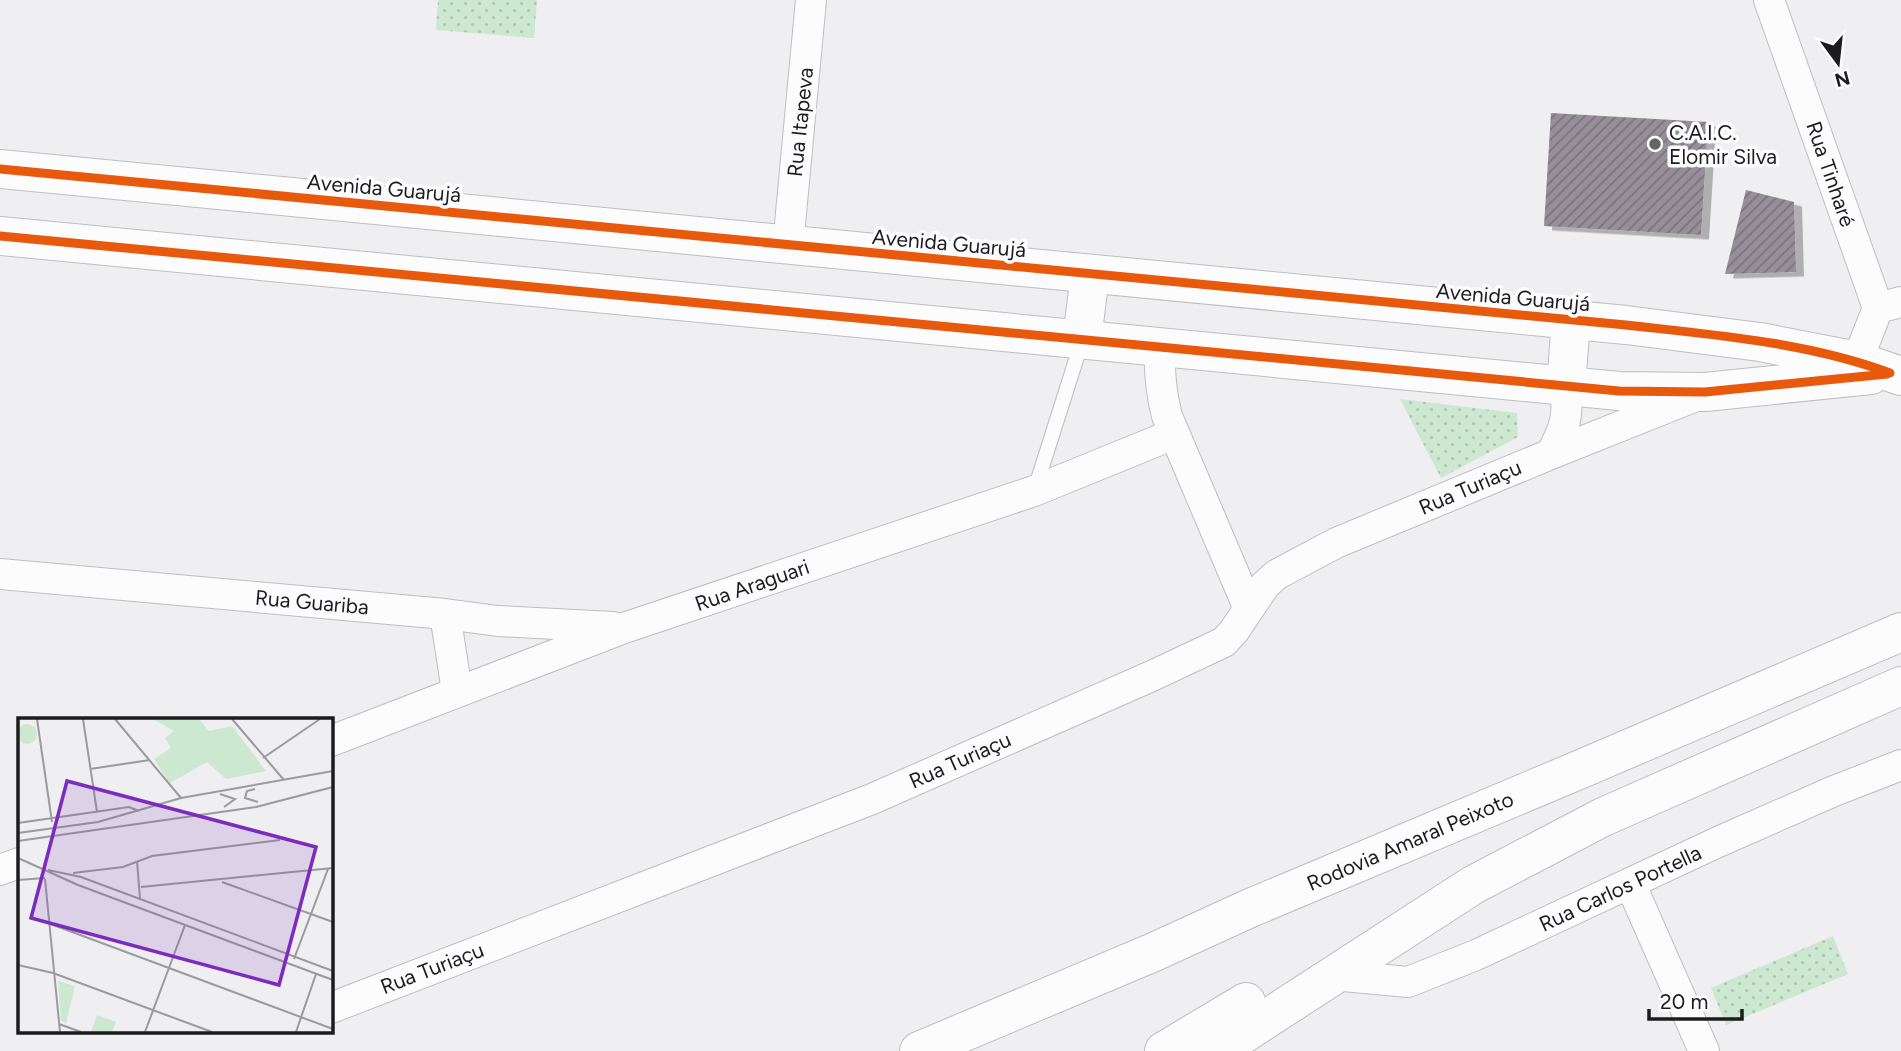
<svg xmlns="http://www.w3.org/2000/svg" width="1901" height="1051" font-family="Figtree,sans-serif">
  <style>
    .green { fill: url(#green-dots) }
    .building { fill: url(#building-hatch); filter: url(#shadow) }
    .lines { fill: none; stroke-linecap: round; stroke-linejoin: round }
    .lane-casing { stroke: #bfbebf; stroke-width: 16 }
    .street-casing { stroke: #bfbebf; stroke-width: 32 }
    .secondary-casing { stroke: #bfbebf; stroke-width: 40 }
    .highway-casing { stroke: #bfbebf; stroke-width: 40 }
    .lane { stroke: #fdfcfd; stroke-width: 14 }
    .street { stroke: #fdfcfd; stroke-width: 30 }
    .secondary { stroke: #fdfcfd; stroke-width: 38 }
    .highway { stroke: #fdfcfd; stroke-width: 38 }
    .cycleway-casing { stroke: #fcfbfe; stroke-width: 13 }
    .cycleway { stroke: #e8590c; stroke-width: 9 }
    .poi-dot { fill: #666667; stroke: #fcfbfe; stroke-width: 2.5 }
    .labels { text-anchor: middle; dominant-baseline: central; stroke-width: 7; stroke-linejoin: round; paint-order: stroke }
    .street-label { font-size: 21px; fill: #1d1c1d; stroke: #fcfbfe }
    .poi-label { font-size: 21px; fill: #1d1c1d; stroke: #fcfbfe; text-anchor: start }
    .inset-road { fill: none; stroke: #9b9a9c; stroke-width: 2 }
    .view { fill: #7b2cbf; fill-opacity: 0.15; stroke: #7b2cbf; stroke-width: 3.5 }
    .inset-edge { fill: none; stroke: #1d1c1d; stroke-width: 3.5 }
  </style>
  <defs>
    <pattern id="green-dots" width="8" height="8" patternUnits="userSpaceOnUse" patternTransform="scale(1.75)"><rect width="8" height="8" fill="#cde8d1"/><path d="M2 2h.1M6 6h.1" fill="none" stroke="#b0c6b3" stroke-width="1.8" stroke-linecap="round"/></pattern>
    <pattern id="building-hatch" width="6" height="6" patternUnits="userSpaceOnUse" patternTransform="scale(1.75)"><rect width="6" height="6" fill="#968e99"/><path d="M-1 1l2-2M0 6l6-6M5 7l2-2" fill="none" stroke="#7a737c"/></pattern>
    <filter id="shadow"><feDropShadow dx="8" dy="4.5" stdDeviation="0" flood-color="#0004"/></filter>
  </defs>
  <rect width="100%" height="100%" fill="#efeef0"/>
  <!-- green -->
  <path class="green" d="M 438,0 L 537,0 L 534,38 L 436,30 Z
    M 1400,399 L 1517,413 L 1518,437 L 1441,478 Z
    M 1833,936 L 1848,974 L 1726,1025 L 1711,988 Z"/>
  <!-- building -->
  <path class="building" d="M 1551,113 L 1708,122 L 1701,235 L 1544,226 Z
    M 1746,190 L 1794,202 L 1796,272 L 1725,274 Z"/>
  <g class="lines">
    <defs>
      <path id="lane" d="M 1035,489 L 1082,341"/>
      <path id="street" d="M 1769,0 L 1878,308
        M 788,245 L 811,0
        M 1160,347 C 1159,371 1161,393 1167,416 L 1249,609
        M 1857,361 L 1878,308 L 1901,302
        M 1551,454 C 1566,426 1568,417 1566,386
        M 0,574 L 445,614 L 498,621 L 613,627
        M 445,614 L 457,691
        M 331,741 L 624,628 L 1034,491 L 1174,434
        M 0,870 L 19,863
        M 1630,883 L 1704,1051
        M 1333,975 L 1408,982 L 1476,955 L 1718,842 L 1834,791 L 1901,765
        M 331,1008 L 872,799 L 1154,675 L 1224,642 L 1234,631 L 1265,585 L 1276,575 L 1336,543 L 1551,454 L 1696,396"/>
      <path id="secondary" d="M 0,169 L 1626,325 L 1760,342 L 1857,361 L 1901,376
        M 0,236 L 1619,391 L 1705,392 L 1871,375
        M 1082,340 L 1090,274
        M 1566,386 L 1571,320"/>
      <path id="highway" d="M 919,1051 L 1154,952 L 1248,909 L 1581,769 L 1901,632
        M 1164,1051 L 1246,1002
        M 1217,1051 L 1473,885 L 1603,817 L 1901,686"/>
    </defs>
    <!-- lane casing -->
    <use href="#lane" class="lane-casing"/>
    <!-- street casing -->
    <use href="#street" class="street-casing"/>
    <!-- secondary casing -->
    <use href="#secondary" class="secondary-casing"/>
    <!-- highway casing -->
    <use href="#highway" class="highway-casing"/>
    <!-- lane -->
    <use href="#lane" class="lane"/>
    <!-- street -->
    <use href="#street" class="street"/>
    <!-- secondary -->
    <use href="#secondary" class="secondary"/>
    <!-- highway -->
    <use href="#highway" class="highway"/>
    <defs>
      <path id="cycleway" d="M 0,169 L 1626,325 C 1714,335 1807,342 1890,373
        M 0,236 L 1619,391 L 1705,392 L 1887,374"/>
    </defs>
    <!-- cycleway casing -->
    <use href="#cycleway" class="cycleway-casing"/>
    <!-- cycleway -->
    <use href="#cycleway" class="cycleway"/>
  </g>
  <!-- markers -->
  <circle class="poi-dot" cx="1655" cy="144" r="7"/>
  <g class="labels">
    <!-- street labels -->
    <g class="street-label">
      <text transform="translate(800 122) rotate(-84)">Rua Itapeva</text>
      <text transform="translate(1831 174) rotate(71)">Rua Tinharé</text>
      <text transform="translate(384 188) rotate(5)">Avenida Guarujá</text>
      <text transform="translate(949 243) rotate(5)">Avenida Guarujá</text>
      <text transform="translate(1513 297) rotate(5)">Avenida Guarujá</text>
      <text transform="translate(1470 487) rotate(-23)">Rua Turiaçu</text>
      <text transform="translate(752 585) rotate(-19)">Rua Araguari</text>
      <text transform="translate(312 602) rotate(5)">Rua Guariba</text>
      <text transform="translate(960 760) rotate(-24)">Rua Turiaçu</text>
      <text transform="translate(1410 841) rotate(-23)">Rodovia Amaral Peixoto</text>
      <text transform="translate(1620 888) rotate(-25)">Rua Carlos Portella</text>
      <text transform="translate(432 968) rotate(-21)">Rua Turiaçu</text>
    </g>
    <!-- poi labels -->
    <g class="poi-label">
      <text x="1669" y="132">C.A.I.C.<tspan x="1669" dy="24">Elomir Silva</tspan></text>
    </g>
  </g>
  <!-- overview -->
  <g transform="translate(18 718)">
    <rect width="315" height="315" fill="#efeef0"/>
    <path d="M 135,1 L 181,1 L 191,13 L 214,8 L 248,53 L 208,61 L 189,44 L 152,65 L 136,41 L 153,30 L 147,20 L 156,13 ZM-1 16a10 10 0 1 1 20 0a10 10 0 1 1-20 0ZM 40,263 L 57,268 L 48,305 L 43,303 ZM 79,297 L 98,304 L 94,314 L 73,314 Z" fill="#cde8d1"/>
    <path class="inset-road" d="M 19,1 L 34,104M 65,1 L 79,94M 97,1 L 163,80M 214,1 L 266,62M 245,40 L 302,1M 72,51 L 132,42M 237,71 L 229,73 L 227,80 L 240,84M 202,76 L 217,81 L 206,89M 0,105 L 111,89 L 121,93M 0,115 L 80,104 L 163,80 L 315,53M 0,123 L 238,89 L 315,69M 0,140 L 60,167 L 315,262M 119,143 L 122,181M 30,152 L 63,159 L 315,253M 55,155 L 105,149 L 134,138 L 262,122M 27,161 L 42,314M 0,162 L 27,160M 204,164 L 315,204M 123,169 L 315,150M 30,205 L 315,311M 276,241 L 310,151M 0,247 L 35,255 L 194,314M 41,306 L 63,314M 127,314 L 167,207M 278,314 L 298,256"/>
    <path class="view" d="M 49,63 L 298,129 L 261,267 L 13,200 Z"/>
    <rect width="315" height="315" class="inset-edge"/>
  </g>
  <!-- north arrow -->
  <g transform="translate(1838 63) rotate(165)" stroke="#fcfbfe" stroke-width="5" paint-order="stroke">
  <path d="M0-5L12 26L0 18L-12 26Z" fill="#1d1c1d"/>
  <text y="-10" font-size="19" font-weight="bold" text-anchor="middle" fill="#1d1c1d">N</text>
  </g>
  <!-- scale -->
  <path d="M1649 1009v10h93v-10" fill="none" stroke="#1d1c1d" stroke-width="3.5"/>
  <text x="1660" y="1009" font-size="21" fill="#1d1c1d" stroke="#fcfbfe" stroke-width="5" paint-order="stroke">20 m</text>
</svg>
